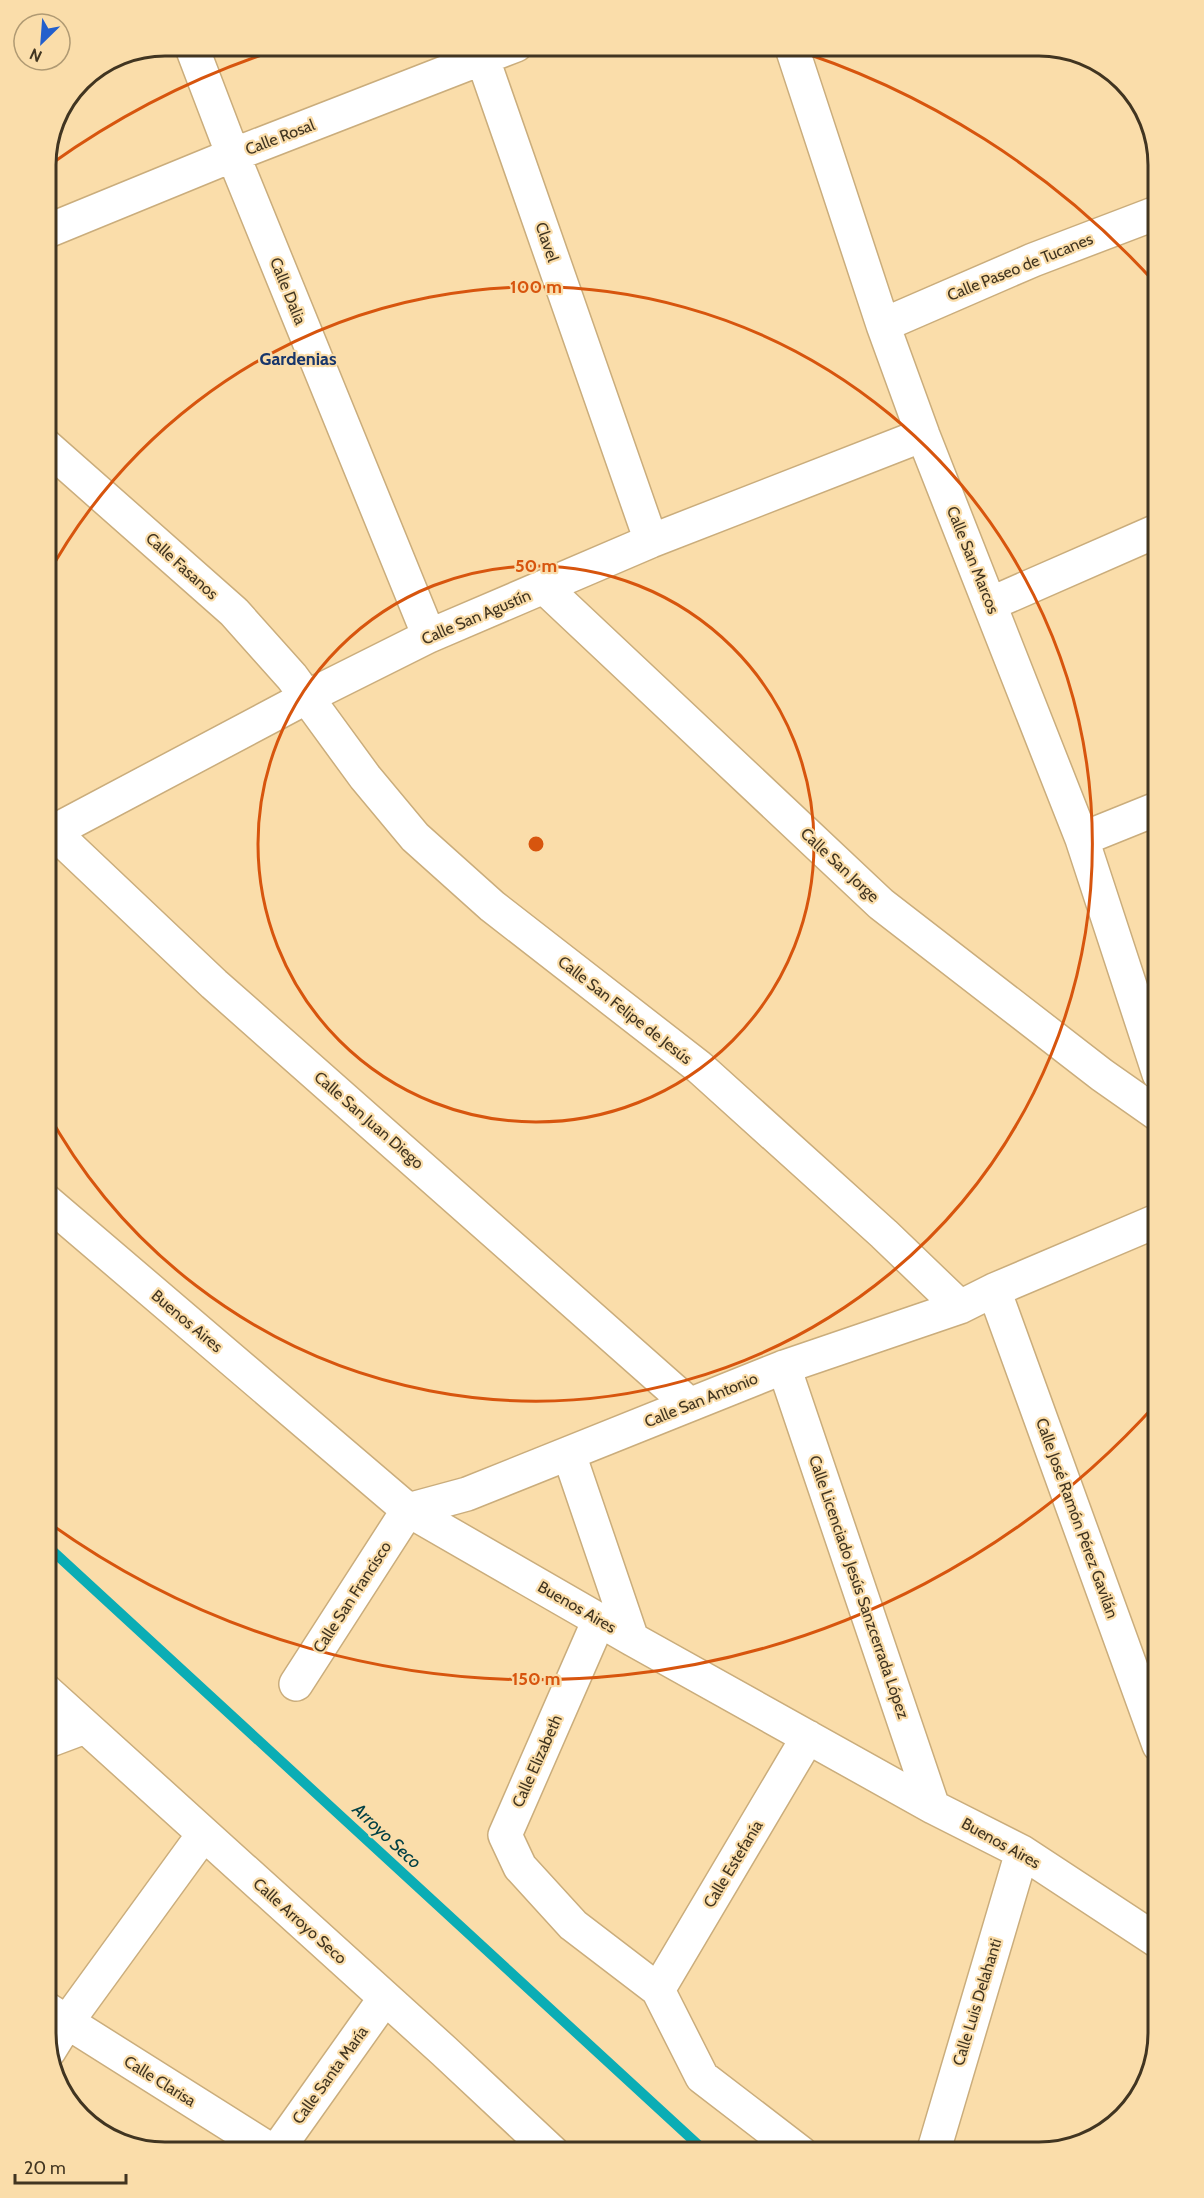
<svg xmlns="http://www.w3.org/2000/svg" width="1204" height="2198" font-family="Cabin,sans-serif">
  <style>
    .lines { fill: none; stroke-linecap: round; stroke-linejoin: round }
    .stream { stroke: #0badb5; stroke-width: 10 }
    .street-casing { stroke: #caad7c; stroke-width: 36 }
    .street { stroke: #fff; stroke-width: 33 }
    .ring { fill: none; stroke: #d7550e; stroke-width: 3 }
    .labels { text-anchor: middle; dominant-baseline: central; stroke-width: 4.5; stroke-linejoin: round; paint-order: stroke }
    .street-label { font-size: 16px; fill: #413521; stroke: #faddaa }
    .neighbourhood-label { font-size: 18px; font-weight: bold; fill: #18366b; stroke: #faddaa }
    .water-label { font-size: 18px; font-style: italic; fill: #004044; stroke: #faddaa }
    .rim { fill: none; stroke: #413521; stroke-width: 3 }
    .centre { fill: #d7550e; stroke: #faddaa; stroke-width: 3 }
    .ring-label { font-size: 18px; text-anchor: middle; font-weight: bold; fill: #d7550e; stroke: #faddaa; stroke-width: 4.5; stroke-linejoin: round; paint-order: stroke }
  </style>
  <rect width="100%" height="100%" fill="#faddaa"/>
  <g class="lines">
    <!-- stream -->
    <path class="stream" d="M 45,1544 L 707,2153"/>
    <defs>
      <path id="street" d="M 191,45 L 233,155 L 429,636
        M 478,45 L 651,541
        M 791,45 L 883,325 L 923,435 L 1082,839 L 1159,1074
        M 45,232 L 233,155 L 516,45
        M 883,325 L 1033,260 L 1159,212
        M 45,445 L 234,612 L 292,677 L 365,777 L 415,837 L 492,906 L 699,1067 L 884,1234 L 960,1307
        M 545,588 L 881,904 L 1102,1075 L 1159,1115
        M 990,604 L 1159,530
        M 45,824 L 214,984 L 689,1404
        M 45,836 L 307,697 L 429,636 L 651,541 L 923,435
        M 1082,839 L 1159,808
        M 45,1200 L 408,1510 L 632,1639 L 933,1807 L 1022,1852 L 1159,1942
        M 994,1290 L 1159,1745
        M 784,1367 L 933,1807
        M 569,1454 L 632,1639
        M 408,1510 L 467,1494 L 784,1367 L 960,1307 L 994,1290 L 1159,1220
        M 599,1620 L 505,1835 L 520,1867 L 573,1925 L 658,1990 L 702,2077 L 801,2153
        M 296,1684 L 408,1510
        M 45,1690 L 444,2051 L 553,2153
        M 45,1742 L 85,1727
        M 658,1990 L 808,1737
        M 45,2008 L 275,2153
        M 49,2051 L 67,2022 L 203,1835
        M 275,2153 L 385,1998
        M 933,2153 L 1022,1852"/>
    </defs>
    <!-- street casing -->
    <use href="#street" class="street-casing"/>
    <!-- street -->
    <use href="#street" class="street"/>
  </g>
  <!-- distance rings -->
  <g class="ring">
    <circle cx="536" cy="844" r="278"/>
    <path d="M46 578A557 557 0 1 1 46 1110"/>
    <path d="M1157 1403A835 835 0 0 1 45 1520M51 164A835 835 0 0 1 292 45M780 45A835 835 0 0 1 1157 285"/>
  </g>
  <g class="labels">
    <!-- street labels -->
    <g class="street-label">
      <text transform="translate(280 137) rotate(-21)">Calle Rosal</text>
      <text transform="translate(547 242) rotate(71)">Clavel</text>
      <text transform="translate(1020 267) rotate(-22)">Calle Paseo de Tucanes</text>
      <text transform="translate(288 291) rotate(68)">Calle Dalia</text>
      <text transform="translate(973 560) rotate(68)">Calle San Marcos</text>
      <text transform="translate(182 566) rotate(42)">Calle Fasanos</text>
      <text transform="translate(476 617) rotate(-23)">Calle San Agustín</text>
      <text transform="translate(840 865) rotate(43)">Calle San Jorge</text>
      <text transform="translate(625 1010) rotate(38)">Calle San Felipe de Jesús</text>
      <text transform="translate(369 1120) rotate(41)">Calle San Juan Diego</text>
      <text transform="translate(187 1321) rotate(40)">Buenos Aires</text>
      <text transform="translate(701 1400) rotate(-22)">Calle San Antonio</text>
      <text transform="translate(1077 1518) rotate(70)">Calle José Ramón Pérez Gavilán</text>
      <text transform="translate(859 1587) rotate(71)">Calle Licenciado Jesús Sanzcerrada López</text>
      <text transform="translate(352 1597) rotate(-57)">Calle San Francisco</text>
      <text transform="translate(577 1607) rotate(30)">Buenos Aires</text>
      <text transform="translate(537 1761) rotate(-66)">Calle Elizabeth</text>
      <text transform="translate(1001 1843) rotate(29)">Buenos Aires</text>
      <text transform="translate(733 1864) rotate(-59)">Calle Estefanía</text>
      <text transform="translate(300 1921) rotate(42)">Calle Arroyo Seco</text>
      <text transform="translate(977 2002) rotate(-73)">Calle Luis Delahanti</text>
      <text transform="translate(330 2075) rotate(-54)">Calle Santa María</text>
      <text transform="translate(160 2081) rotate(32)">Calle Clarisa</text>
    </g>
    <!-- neighbourhood labels -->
    <g class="neighbourhood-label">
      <text x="298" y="359">Gardenias</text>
    </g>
    <!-- water labels -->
    <g class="water-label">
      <text transform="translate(387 1836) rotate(43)">Arroyo Seco</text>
    </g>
  </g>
  <!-- crop -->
  <path d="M0 0H1204V2198H0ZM165 56H1039A109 109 0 0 1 1148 165V2033A109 109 0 0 1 1039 2142H165A109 109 0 0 1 56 2033V165A109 109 0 0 1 165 56Z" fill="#faddaa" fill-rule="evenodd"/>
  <path class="rim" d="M165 56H1039A109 109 0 0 1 1148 165V2033A109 109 0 0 1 1039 2142H165A109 109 0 0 1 56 2033V165A109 109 0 0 1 165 56Z"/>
  <circle cx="536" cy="844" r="9" class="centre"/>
  <g class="ring-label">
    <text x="536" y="293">100 m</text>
    <text x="536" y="572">50 m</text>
    <text x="536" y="1685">150 m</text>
  </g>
  <!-- north arrow -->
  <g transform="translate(42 42) rotate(205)"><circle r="28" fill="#faddaa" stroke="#b09a73" stroke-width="1.5"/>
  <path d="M0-4.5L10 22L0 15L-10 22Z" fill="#235fcc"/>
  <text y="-9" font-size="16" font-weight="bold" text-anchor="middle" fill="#413521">N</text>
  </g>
  <!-- scale -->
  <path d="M15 2174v9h111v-9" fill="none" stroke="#413521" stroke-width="3"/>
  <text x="24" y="2174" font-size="18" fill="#413521" stroke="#faddaa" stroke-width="4.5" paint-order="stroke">20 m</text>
</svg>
